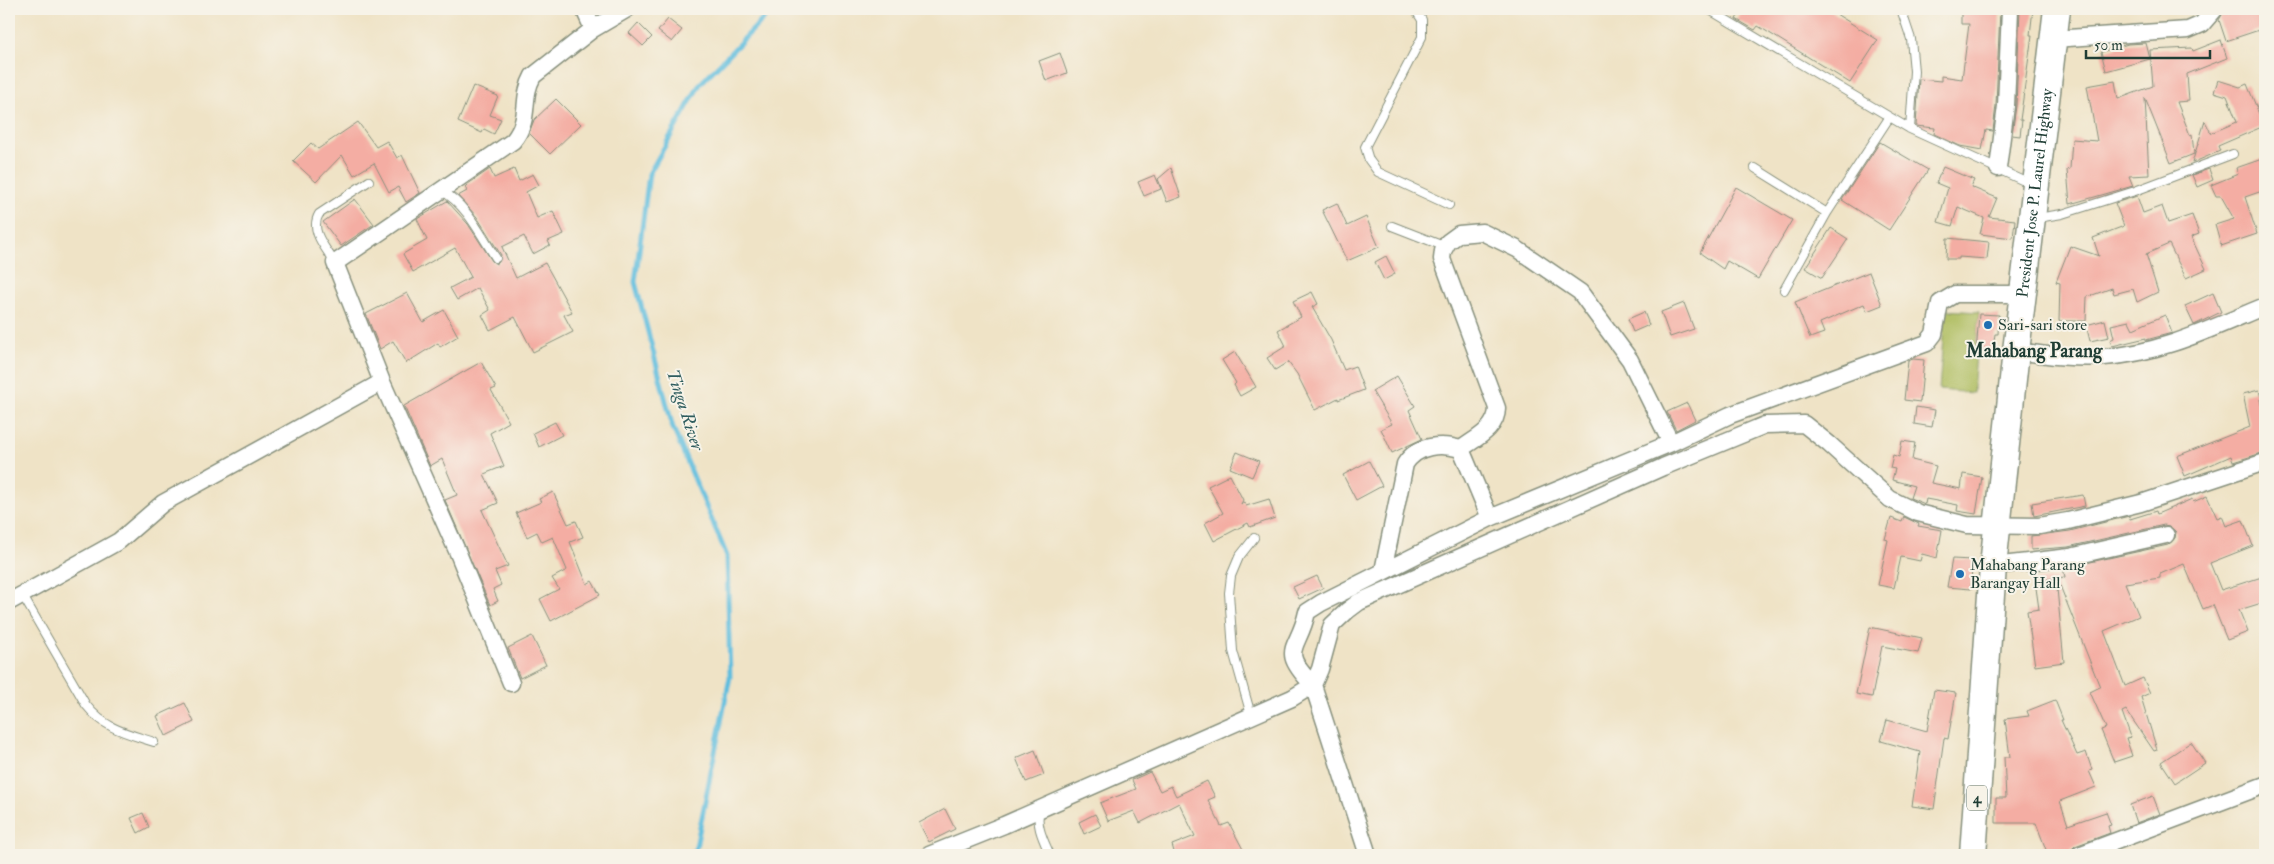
<svg xmlns="http://www.w3.org/2000/svg" width="2274" height="864" font-family="'IM FELL Double Pica',serif">
  <style>
    .green { fill: #afbd60; stroke: #677d4a }
    .lines { fill: none; stroke-linecap: round; stroke-linejoin: round }
    .stream { stroke: #60bede; stroke-width: 5 }
    .building { fill: #f4ada3 }
    .service-casing { stroke: #87907d; stroke-width: 10 }
    .minor-casing { stroke: #87907d; stroke-width: 19 }
    .trunk-casing { stroke: #87907d; stroke-width: 29 }
    .service { stroke: #fff; stroke-width: 8 }
    .minor { stroke: #fff; stroke-width: 16 }
    .trunk { stroke: #fff; stroke-width: 26 }
    .poi-dot { fill: #1f6fb2; stroke: #f7f3e8; stroke-width: 2 }
    .labels { text-anchor: middle; dominant-baseline: central; stroke-width: 4; stroke-linejoin: round; paint-order: stroke }
    .shield { fill: #f7f3e8; stroke: #60746a; stroke-width: 1 }
    .shield-label { font-size: 15px; font-weight: bold; fill: #1f3d34 }
    .street-label { font-size: 16px; fill: #1f3d34; stroke: #f7f3e8 }
    .poi-label { font-size: 16px; fill: #1f3d34; stroke: #f7f3e8; text-anchor: start }
    .water-label { font-size: 18px; font-style: italic; fill: #2f5d5e; stroke: #f7f3e8 }
    .quarter-label { font-size: 19px; font-weight: bold; fill: #1f3d34; stroke: #f7f3e8 }
  </style>
  <rect width="100%" height="100%" fill="#f7f3e8"/>
  <filter id="ink" filterUnits="userSpaceOnUse"><feTurbulence type="fractalNoise" baseFrequency=".02" numOctaves="2"/><feDisplacementMap in="SourceGraphic" scale="10" xChannelSelector="R" yChannelSelector="G"/><feConvolveMatrix kernelMatrix="1 2 1 2 8 2 1 2 1" color-interpolation-filters="sRGB"/></filter>
  <filter id="wash" filterUnits="userSpaceOnUse"><feTurbulence type="fractalNoise" baseFrequency=".0096" numOctaves="4" result="noise"/><feDisplacementMap in="SourceGraphic" scale="20" xChannelSelector="R" yChannelSelector="G"/><feGaussianBlur stdDeviation="1.12" result="paint"/><feColorMatrix in="noise" values="0 0 0 0 0 0 0 0 0 0 0 0 0 0 0 0 0 1.4 0 .05"/><feComposite in="paint" operator="in"/></filter>
  <g filter="url(#wash)">
    <rect width="100%" height="100%" fill="#efe3c6"/>
    <!-- green -->
    <path class="green" d="M 1945,310 L 1979,312 L 1973,393 L 1939,390 Z"/>
    <g class="lines">
      <!-- stream -->
      <path class="stream" d="M 692,855 L 696,847 L 730,677 L 727,556 L 673,428 L 635,282 L 649,174 L 700,84 L 773,9"/>
    </g>
    <g id="blocks">
      <!-- building -->
      <path class="building" d="M 1743,9 L 1828,9 L 1878,40 L 1850,83 L 1758,26 L 1755,30 L 1736,19 Z
        M 1961,9 L 2000,9 L 1996,105 L 1993,131 L 1986,130 L 1982,150 L 1960,146 L 1934,134 L 1935,128 L 1916,126 L 1919,79 L 1941,81 L 1941,76 L 1962,79 L 1969,24 L 1961,24 Z
        M 2020,9 L 2033,9 L 2030,35 L 2032,35 L 2020,120 L 2022,120 L 2020,136 L 2012,135 L 2016,106 Z
        M 2225,9 L 2265,9 L 2265,28 L 2226,41 L 2219,20 Z
        M 668,19 L 682,30 L 672,42 L 658,31 Z
        M 638,23 L 652,37 L 643,46 L 629,33 Z
        M 2221,40 L 2227,58 L 2187,74 L 2189,101 L 2177,102 L 2190,135 L 2192,134 L 2194,154 L 2171,163 L 2145,98 L 2149,175 L 2129,176 L 2133,186 L 2070,204 L 2067,170 L 2070,169 L 2072,139 L 2097,141 L 2087,86 L 2115,81 L 2118,99 L 2153,86 L 2150,50 L 2192,48 L 2193,51 Z
        M 2146,43 L 2150,59 L 2106,71 L 2101,52 L 2128,44 Z
        M 1060,53 L 1067,73 L 1046,81 L 1039,61 Z
        M 2218,80 L 2240,87 L 2247,84 L 2264,126 L 2218,146 L 2220,151 L 2192,163 L 2205,121 L 2211,133 L 2237,122 L 2227,96 L 2214,92 Z
        M 473,86 L 498,96 L 490,115 L 501,119 L 494,134 L 484,129 L 482,133 L 458,122 Z
        M 556,99 L 581,124 L 550,154 L 529,133 L 534,120 Z
        M 358,122 L 376,147 L 387,141 L 397,158 L 402,155 L 420,193 L 406,202 L 398,187 L 389,192 L 374,163 L 354,175 L 342,155 L 316,182 L 293,161 L 311,143 L 318,149 Z
        M 1880,142 L 1928,170 L 1889,230 L 1842,200 Z
        M 2265,158 L 2265,190 L 2245,197 L 2257,234 L 2221,246 L 2215,225 L 2234,219 L 2221,196 L 2216,196 L 2211,185 L 2238,174 L 2236,168 Z
        M 1943,167 L 1974,180 L 1971,187 L 1997,198 L 1989,217 L 2015,220 L 2013,238 L 1980,234 L 1984,218 L 1958,207 L 1952,226 L 1938,222 L 1948,188 L 1936,183 Z
        M 1171,168 L 1181,197 L 1167,202 L 1158,179 Z
        M 490,169 L 494,178 L 514,169 L 519,181 L 533,174 L 539,185 L 526,192 L 537,218 L 553,211 L 564,234 L 548,241 L 550,245 L 533,254 L 524,236 L 502,247 L 516,278 L 545,263 L 572,312 L 564,315 L 573,332 L 533,352 L 515,317 L 490,330 L 482,315 L 490,310 L 478,288 L 457,300 L 450,288 L 471,277 L 455,248 L 413,272 L 403,254 L 427,240 L 417,219 L 447,201 L 468,224 L 492,261 L 496,264 L 499,262 L 501,255 L 477,217 L 458,196 L 467,191 L 465,187 L 468,184 Z
        M 2209,169 L 2213,180 L 2197,187 L 2192,175 Z
        M 1155,175 L 1161,189 L 1144,196 L 1138,182 Z
        M 1736,187 L 1792,220 L 1758,279 L 1727,261 L 1723,269 L 1700,253 Z
        M 2137,196 L 2143,213 L 2162,206 L 2168,223 L 2192,215 L 2199,234 L 2191,237 L 2206,269 L 2186,278 L 2169,244 L 2146,254 L 2158,292 L 2137,302 L 2133,289 L 2114,294 L 2112,288 L 2087,297 L 2086,321 L 2059,321 L 2060,283 L 2056,282 L 2070,246 L 2099,256 L 2093,238 L 2124,226 L 2115,203 Z
        M 355,199 L 374,224 L 341,246 L 323,222 Z
        M 1337,203 L 1347,226 L 1366,217 L 1379,247 L 1347,261 L 1322,210 Z
        M 1831,228 L 1848,239 L 1822,278 L 1805,268 Z
        M 1947,238 L 1989,242 L 1987,259 L 1959,257 L 1959,259 L 1946,259 Z
        M 1386,256 L 1395,274 L 1384,280 L 1375,262 Z
        M 1869,272 L 1882,305 L 1867,311 L 1864,304 L 1820,323 L 1824,333 L 1810,338 L 1795,302 Z
        M 1312,292 L 1318,304 L 1312,307 L 1331,340 L 1344,370 L 1355,366 L 1364,390 L 1338,400 L 1338,398 L 1315,410 L 1297,374 L 1288,362 L 1275,370 L 1267,358 L 1286,346 L 1278,330 L 1301,317 L 1293,301 Z
        M 407,293 L 423,322 L 444,310 L 458,336 L 440,347 L 438,343 L 406,363 L 393,341 L 380,349 L 366,314 Z
        M 2213,293 L 2221,312 L 2194,325 L 2185,306 Z
        M 1684,303 L 1694,329 L 1670,337 L 1661,312 Z
        M 1644,312 L 1649,325 L 1633,332 L 1628,319 Z
        M 1979,314 L 1999,315 L 1998,334 L 1995,334 L 1992,356 L 1976,354 Z
        M 2165,315 L 2172,333 L 2146,340 L 2146,338 L 2112,346 L 2110,340 L 2114,338 L 2111,325 L 2129,321 L 2133,329 Z
        M 2105,320 L 2109,337 L 2090,341 L 2086,325 Z
        M 1235,352 L 1256,387 L 1240,396 L 1234,385 L 1236,383 L 1222,360 Z
        M 1913,359 L 1924,360 L 1920,402 L 1904,400 L 1908,361 Z
        M 481,362 L 496,388 L 491,390 L 509,422 L 490,433 L 504,466 L 484,474 L 498,503 L 482,510 L 508,566 L 495,571 L 501,585 L 493,589 L 498,601 L 490,605 L 445,500 L 457,495 L 442,459 L 430,466 L 404,406 Z
        M 1397,376 L 1415,406 L 1409,410 L 1422,439 L 1392,453 L 1381,429 L 1392,424 L 1372,391 Z
        M 2259,390 L 2265,418 L 2265,452 L 2233,462 L 2231,456 L 2185,476 L 2177,456 L 2250,427 L 2243,394 Z
        M 1687,403 L 1695,420 L 1676,430 L 1667,412 Z
        M 1916,407 L 1935,410 L 1932,427 L 1914,424 Z
        M 555,422 L 562,435 L 539,447 L 533,433 Z
        M 1902,441 L 1915,443 L 1912,460 L 1936,466 L 1931,483 L 1961,489 L 1963,474 L 1982,477 L 1976,514 L 1957,511 L 1958,505 L 1926,499 L 1925,504 L 1910,498 L 1914,486 L 1892,480 L 1895,469 L 1890,468 L 1893,455 L 1899,457 Z
        M 1237,452 L 1259,461 L 1252,477 L 1230,468 Z
        M 1369,461 L 1382,486 L 1356,500 L 1343,475 Z
        M 1230,475 L 1243,500 L 1241,504 L 1244,502 L 1246,506 L 1269,499 L 1275,518 L 1250,527 L 1248,523 L 1214,541 L 1205,523 L 1223,513 L 1208,486 Z
        M 553,492 L 568,524 L 576,521 L 583,537 L 570,542 L 587,584 L 592,581 L 600,595 L 551,621 L 540,599 L 559,589 L 552,578 L 567,570 L 553,537 L 542,542 L 537,532 L 527,537 L 516,513 L 541,502 L 539,499 Z
        M 2083,495 L 2085,506 L 2034,516 L 2032,503 Z
        M 2207,496 L 2217,518 L 2222,516 L 2226,526 L 2243,520 L 2253,546 L 2210,563 L 2221,590 L 2265,576 L 2265,602 L 2239,610 L 2248,632 L 2227,640 L 2213,605 L 2203,609 L 2184,564 L 2160,574 L 2160,578 L 2125,583 L 2139,616 L 2104,631 L 2125,686 L 2143,678 L 2150,693 L 2141,697 L 2157,750 L 2154,751 L 2126,710 L 2122,712 L 2131,737 L 2126,738 L 2132,756 L 2114,762 L 2101,730 L 2106,728 L 2090,692 L 2100,687 L 2057,578 L 2065,577 L 2063,568 L 2168,545 L 2175,538 L 2176,532 L 2169,526 L 2164,525 L 2068,547 L 2031,550 L 2031,536 L 2070,531 L 2129,516 L 2130,519 L 2156,511 L 2157,514 L 2192,499 L 2193,502 Z
        M 1904,517 L 1919,524 L 1918,526 L 1942,530 L 1937,558 L 1922,554 L 1920,561 L 1901,557 L 1894,588 L 1878,585 L 1888,540 L 1885,539 L 1891,518 L 1902,522 Z
        M 1952,559 L 1972,560 L 1971,589 L 1947,587 Z
        M 1317,576 L 1323,588 L 1299,599 L 1293,587 Z
        M 2056,578 L 2064,662 L 2035,666 L 2027,611 L 2039,609 L 2035,581 Z
        M 1870,627 L 1922,638 L 1918,653 L 1882,646 L 1872,697 L 1856,694 Z
        M 532,636 L 546,665 L 520,678 L 508,648 Z
        M 1934,690 L 1956,693 L 1948,739 L 1944,738 L 1934,809 L 1912,806 L 1920,752 L 1881,741 L 1887,720 L 1927,731 Z
        M 2055,700 L 2063,720 L 2061,720 L 2077,755 L 2086,752 L 2092,770 L 2089,771 L 2096,787 L 2060,801 L 2068,825 L 2106,812 L 2111,825 L 2108,826 L 2110,833 L 2075,846 L 2066,855 L 2048,855 L 2036,823 L 1996,823 L 1996,798 L 2006,798 L 2004,757 L 2010,757 L 2005,719 L 2029,716 L 2027,711 Z
        M 185,703 L 194,722 L 166,736 L 157,716 Z
        M 2191,742 L 2205,763 L 2175,783 L 2161,762 Z
        M 1035,750 L 1044,775 L 1026,782 L 1016,758 Z
        M 1150,772 L 1160,791 L 1171,786 L 1176,796 L 1207,781 L 1215,797 L 1208,800 L 1221,826 L 1229,823 L 1246,855 L 1175,855 L 1172,845 L 1195,836 L 1179,803 L 1140,823 L 1134,811 L 1108,821 L 1100,803 L 1136,789 L 1132,780 Z
        M 2153,796 L 2160,814 L 2136,823 L 2130,805 Z
        M 945,809 L 955,829 L 929,842 L 919,823 Z
        M 143,813 L 149,827 L 138,833 L 131,818 Z
        M 1095,814 L 1101,826 L 1084,834 L 1079,822 Z"/>
    </g>
  </g>
  <g filter="url(#ink)">
    <use href="#blocks" fill-opacity="0" stroke="#87907d" stroke-width="1"/>
    <g class="lines">
      <defs>
        <path id="service" d="M 1415,9 L 1422,20 L 1422,37 L 1365,147 L 1369,160 L 1378,172 L 1449,205
          M 1708,9 L 1910,129 L 2022,180 L 2033,181
          M 1901,9 L 1911,39 L 1914,71 L 1910,129
          M 1755,168 L 1827,213 L 1889,118
          M 442,191 C 467,205 480,234 496,258
          M 2037,218 L 2062,214 L 2135,191 L 2233,154
          M 1392,226 L 1446,247
          M 335,263 C 326,248 309,231 319,214 L 369,181
          M 1784,290 L 1827,213
          M 23,596 L 86,705 C 105,729 126,733 154,742
          M 1251,715 L 1233,651 L 1229,593 L 1231,576 L 1239,557 L 1254,538
          M 1040,810 C 1035,825 1044,841 1050,855"/>
        <path id="minor" d="M 584,9 L 593,29
          M 2053,39 L 2188,30 L 2202,24 L 2215,9
          M 1998,168 L 2006,106 L 2010,9
          M 2016,351 C 2045,355 2075,359 2104,357 C 2160,354 2214,327 2265,306
          M 382,382 L 335,263 L 513,141 C 532,118 520,99 533,76 L 593,29 L 627,9
          M 1490,518 L 1461,449 C 1476,438 1497,429 1497,408 L 1442,259 L 1443,251 L 1448,242 L 1459,234 L 1482,232 L 1517,249 L 1580,292 L 1630,360 L 1671,443
          M 1993,566 L 2070,557 L 2166,535
          M 1383,571 L 1405,464 C 1417,445 1440,443 1461,449
          M 9,602 L 119,541 L 163,503 L 382,382 L 458,553 L 511,683
          M 929,855 L 1004,825 L 1292,698 L 1313,685 L 1320,669 L 1332,625 L 1347,611 L 1359,602 L 1663,467 L 1765,425 L 1804,424 L 1829,444 L 1890,499 L 1918,513 L 1967,525 L 2039,526 L 2068,521 L 2141,503 L 2265,462
          M 1368,855 L 1313,685 C 1277,648 1299,651 1307,612 L 1321,603 L 1490,518 L 1671,443 L 1730,415 L 1927,343 L 1934,334 L 1940,303 L 1955,294 L 2023,294
          M 2079,855 L 2265,785"/>
        <g id="trunk">
          <path id="s1" d="M 1973,855 L 1993,566 L 2016,351 L 2057,9"/>
        </g>
      </defs>
      <!-- service casing -->
      <use href="#service" class="service-casing"/>
      <!-- minor casing -->
      <use href="#minor" class="minor-casing"/>
      <!-- trunk casing -->
      <use href="#trunk" class="trunk-casing"/>
      <!-- service -->
      <use href="#service" class="service"/>
      <!-- minor -->
      <use href="#minor" class="minor"/>
      <!-- trunk -->
      <use href="#trunk" class="trunk"/>
    </g>
  </g>
  <!-- markers -->
  <g class="poi-dot">
    <circle cx="1988" cy="325" r="5"/>
    <circle cx="1960" cy="574" r="5"/>
  </g>
  <g class="labels">
    <!-- shield labels -->
    <rect class="shield" x="1967" y="785.5" width="20" height="25" rx="4"/>
    <g class="shield-label">
      <text x="1977" y="798">4</text>
    </g>
    <!-- street labels -->
    <g class="street-label">
      <text stroke="none"><textPath href="#s1" startOffset="665">President Jose P. Laurel Highway</textPath></text>
    </g>
    <!-- poi labels -->
    <g class="poi-label">
      <text x="1998" y="325">Sari-sari store</text>
      <text x="1970" y="565">Mahabang Parang<tspan x="1970" dy="18">Barangay Hall</tspan></text>
    </g>
    <!-- water labels -->
    <g class="water-label">
      <text transform="translate(685 410) rotate(72)">Tinga River</text>
    </g>
    <!-- quarter labels -->
    <g class="quarter-label">
      <text x="2034" y="351">Mahabang Parang</text>
    </g>
  </g>
  <!-- margin -->
  <rect width="2274" height="864" fill="none" stroke="#f7f3e8" stroke-width="30"/>
  <!-- scale -->
  <path d="M2086 50v8h124v-8" fill="none" stroke="#1f3d34" stroke-width="2.5"/>
  <text x="2094" y="50" font-size="15" fill="#1f3d34" stroke="#f7f3e8" stroke-width="4" paint-order="stroke">50 m</text>
</svg>
